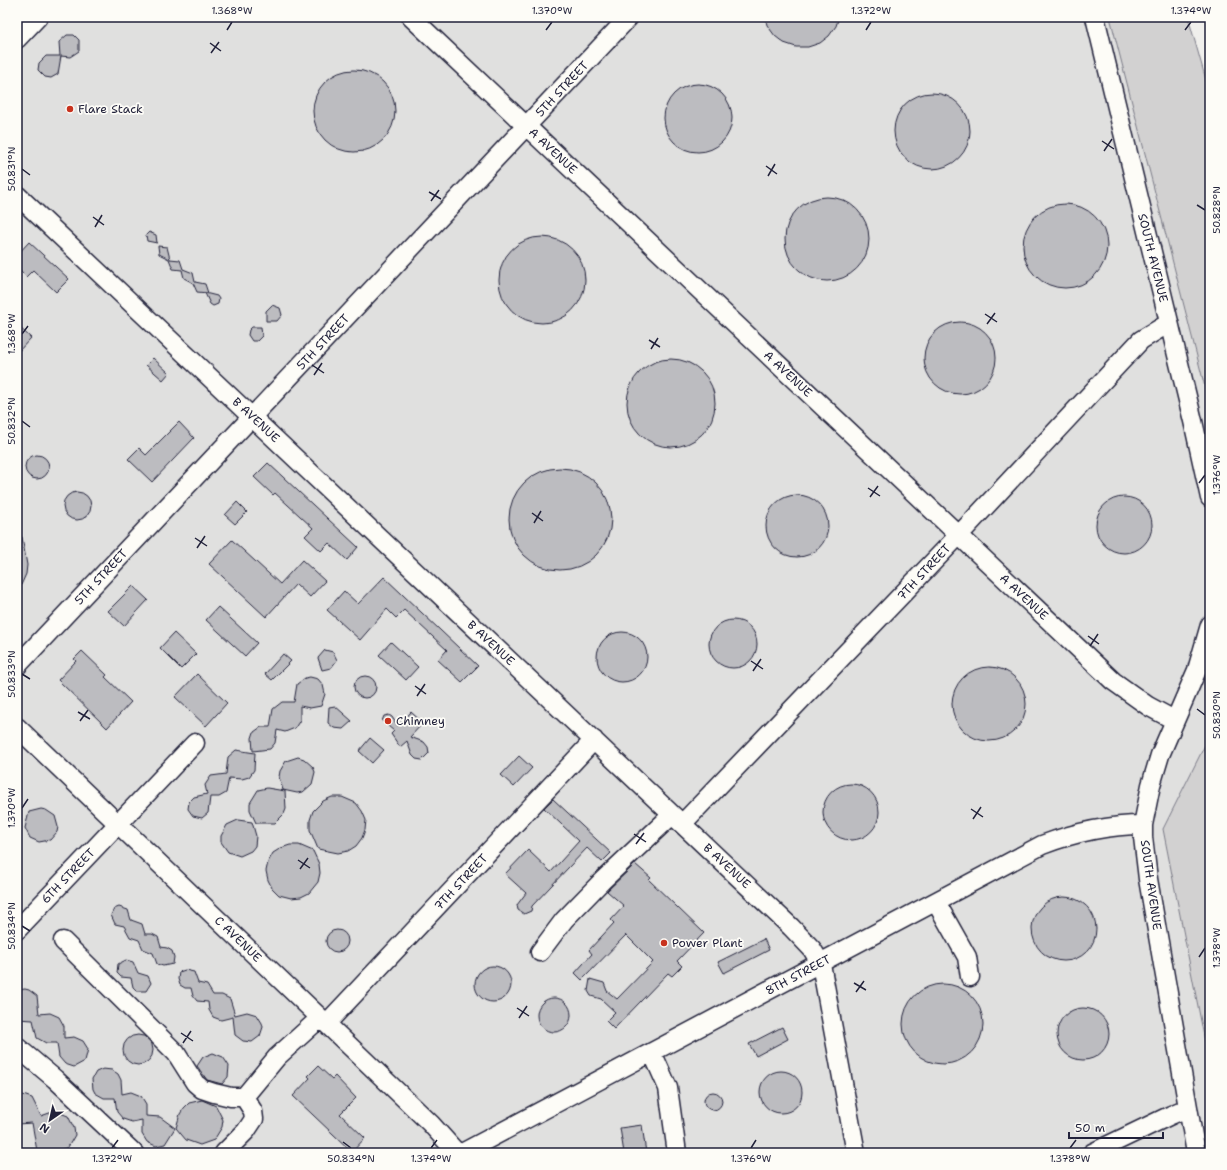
<svg xmlns="http://www.w3.org/2000/svg" width="1227" height="1170" font-family="'Shantell Sans',sans-serif">
  <style>
    .built { fill: #e0e0df }
    .green { fill: #d2d1d1; stroke: #7a7a86 }
    .building { fill: #bcbcc0; stroke: #22223b }
    .lines { fill: none; stroke-linecap: round; stroke-linejoin: round }
    .minor-casing { stroke: #22223b; stroke-width: 21 }
    .minor { stroke: #fdfcf7; stroke-width: 18 }
    .ticks { fill: none; stroke: #22223b; stroke-width: 1.5 }
    .poi-dot { fill: #c8321e; stroke: #fdfcf7; stroke-width: 1.5 }
    .labels { text-anchor: middle; dominant-baseline: central; stroke-width: 3.5; stroke-linejoin: round; paint-order: stroke }
    .street-label { font-size: 12px; fill: #22223b; stroke: #fdfcf7 }
    .poi-label { font-size: 12px; fill: #22223b; stroke: #fdfcf7; text-anchor: start }
    .neatline { fill: none; stroke: #22223b; stroke-width: 1.5 }
    .ticks-label { font-size: 10px; text-anchor: middle; fill: #22223b }
  </style>
  <rect width="100%" height="100%" fill="#f0efec"/>
  <filter id="ink" filterUnits="userSpaceOnUse"><feTurbulence type="fractalNoise" baseFrequency=".025" numOctaves="2"/><feDisplacementMap in="SourceGraphic" scale="8" xChannelSelector="R" yChannelSelector="G"/><feConvolveMatrix kernelMatrix="1 2 1 2 8 2 1 2 1" color-interpolation-filters="sRGB"/></filter>
  <g filter="url(#ink)">
    <!-- built -->
    <path class="built" d="M 17,17 L 1110,17 L 1210,407 L 1210,735 L 1163,829 L 1210,1067 L 1210,1153 L 17,1153 Z"/>
    <!-- green -->
    <path class="green" d="M 1110,17 L 1188,17 L 1210,94 L 1210,407 Z
      M 1210,735 L 1210,1067 L 1163,829 Z"/>
    <!-- building -->
    <path class="building" d="M 765,17 L 839,17 L 836,26 L 829,36 L 820,43 L 808,47 L 796,47 L 784,43 L 775,36 L 767,25 Z
      M 67,35 L 74,35 L 79,40 L 79,51 L 70,57 L 61,56 L 58,74 L 51,78 L 45,77 L 38,70 L 39,63 L 46,56 L 60,56 L 59,42 Z
      M313 111a41 41 0 1 1 82 0a41 41 0 1 1-82 0Z
      M664 118a34 34 0 1 1 68 0a34 34 0 1 1-68 0Z
      M894 131a38 38 0 1 1 76 0a38 38 0 1 1-76 0Z
      M785 239a42 42 0 1 1 84 0a42 42 0 1 1-84 0Z
      M1023 246a42 42 0 1 1 84 0a42 42 0 1 1-84 0Z
      M 149,232 L 156,235 L 157,243 L 147,241 L 146,235 Z
      M499 280a43 43 0 1 1 86 0a43 43 0 1 1-86 0Z
      M 29,242 L 69,279 L 56,292 L 33,270 L 26,277 L 17,268 L 17,255 Z
      M 158,246 L 167,247 L 170,259 L 180,260 L 183,269 L 193,273 L 195,282 L 205,284 L 208,293 L 197,292 L 193,283 L 184,278 L 182,270 L 173,269 L 169,259 L 159,254 Z
      M 205,293 L 217,296 L 219,299 L 218,304 L 213,306 L 210,304 Z
      M 272,305 L 280,308 L 282,315 L 277,321 L 266,321 L 266,311 Z
      M924 358a36 36 0 1 1 72 0a36 36 0 1 1-72 0Z
      M 17,325 L 31,338 L 17,353 Z
      M 252,327 L 261,327 L 262,336 L 257,341 L 252,341 L 248,335 L 249,330 Z
      M 153,358 L 169,373 L 163,380 L 146,365 Z
      M627 403a44 44 0 1 1 88 0a44 44 0 1 1-88 0Z
      M 179,422 L 194,438 L 152,482 L 128,459 L 139,448 L 146,455 Z
      M25 467a12 12 0 1 1 24 0a12 12 0 1 1-24 0Z
      M 268,463 L 358,547 L 347,560 L 329,543 L 321,551 L 305,536 L 313,528 L 275,493 L 273,495 L 254,477 Z
      M509 519a51 51 0 1 1 102 0a51 51 0 1 1-102 0Z
      M63 506a14 14 0 1 1 28 0a14 14 0 1 1-28 0Z
      M766 526a31 31 0 1 1 62 0a31 31 0 1 1-62 0Z
      M1096 525a28 28 0 1 1 56 0a28 28 0 1 1-56 0Z
      M 237,502 L 247,512 L 235,524 L 225,515 Z
      M 17,537 L 22,537 L 27,565 L 26,574 L 17,594 Z
      M 232,540 L 280,584 L 302,560 L 325,581 L 310,597 L 296,584 L 266,617 L 209,564 Z
      M 384,577 L 478,666 L 462,682 L 438,660 L 447,650 L 404,610 L 396,618 L 387,609 L 360,640 L 327,610 L 344,591 L 358,604 Z
      M 133,586 L 148,600 L 124,626 L 108,611 Z
      M 218,607 L 257,643 L 245,656 L 206,620 Z
      M709 644a24 24 0 1 1 48 0a24 24 0 1 1-48 0Z
      M597 657a25 25 0 1 1 50 0a25 25 0 1 1-50 0Z
      M 174,633 L 196,654 L 181,669 L 160,648 Z
      M 391,642 L 418,667 L 406,680 L 379,655 Z
      M 325,650 L 333,652 L 337,660 L 331,668 L 322,670 L 318,658 Z
      M 82,651 L 107,675 L 105,677 L 131,702 L 107,728 L 58,680 L 76,661 L 74,659 Z
      M 283,654 L 291,661 L 272,680 L 265,674 Z
      M952 704a37 37 0 1 1 74 0a37 37 0 1 1-74 0Z
      M 197,674 L 227,703 L 206,726 L 175,697 Z
      M354 687a11 11 0 1 1 22 0a11 11 0 1 1-22 0Z
      M 310,677 L 318,679 L 323,685 L 325,694 L 321,706 L 310,708 L 300,706 L 300,720 L 295,728 L 285,732 L 277,730 L 275,743 L 270,749 L 253,751 L 252,738 L 254,732 L 261,727 L 270,727 L 273,709 L 282,702 L 294,702 L 297,684 L 305,678 Z
      M 335,706 L 352,721 L 343,729 L 334,728 L 328,723 L 329,707 Z
      M 411,712 L 423,723 L 410,737 L 424,742 L 428,747 L 429,753 L 422,760 L 416,759 L 412,755 L 407,741 L 400,747 L 391,734 L 394,731 L 382,721 L 384,716 L 389,715 L 392,717 L 398,726 Z
      M 370,738 L 384,750 L 372,763 L 359,751 Z
      M 236,750 L 255,753 L 254,770 L 249,777 L 242,779 L 229,778 L 226,793 L 219,797 L 210,797 L 208,813 L 202,818 L 193,816 L 188,809 L 189,802 L 194,797 L 207,794 L 205,785 L 211,776 L 226,774 L 228,757 Z
      M 519,756 L 532,768 L 514,787 L 501,775 Z
      M 298,757 L 304,759 L 313,767 L 315,772 L 312,784 L 303,792 L 297,793 L 283,790 L 279,777 L 280,771 L 286,761 Z
      M823 812a28 28 0 1 1 56 0a28 28 0 1 1-56 0Z
      M 267,788 L 285,791 L 286,809 L 284,814 L 275,823 L 256,823 L 250,810 L 250,803 L 258,790 Z
      M 332,797 L 342,797 L 356,803 L 362,811 L 366,820 L 365,830 L 362,838 L 356,846 L 348,851 L 338,853 L 318,849 L 310,830 L 310,820 L 313,811 L 323,801 Z
      M 553,799 L 611,853 L 602,862 L 587,848 L 532,906 L 531,911 L 524,914 L 518,910 L 517,905 L 526,893 L 505,874 L 528,850 L 551,872 L 579,841 L 544,808 Z
      M 41,809 L 46,810 L 55,816 L 58,827 L 57,832 L 50,840 L 39,842 L 30,838 L 25,828 L 29,812 Z
      M 238,820 L 252,822 L 256,836 L 255,846 L 251,851 L 240,856 L 228,852 L 221,842 L 221,836 L 227,825 Z
      M 290,845 L 299,845 L 313,851 L 319,864 L 320,873 L 318,882 L 309,893 L 301,897 L 291,898 L 279,895 L 272,888 L 268,880 L 266,871 L 268,862 L 273,853 L 281,848 Z
      M 635,864 L 651,878 L 649,880 L 704,933 L 677,961 L 682,966 L 672,976 L 668,973 L 614,1029 L 606,1021 L 615,1012 L 601,999 L 591,996 L 588,991 L 590,979 L 604,983 L 607,991 L 617,999 L 653,962 L 626,935 L 582,980 L 575,973 L 592,954 L 589,950 L 614,923 L 611,920 L 624,906 L 607,891 Z
      M1032 929a32 32 0 1 1 64 0a32 32 0 1 1-64 0Z
      M 119,907 L 128,910 L 131,920 L 142,924 L 145,934 L 152,934 L 158,937 L 161,947 L 167,948 L 172,951 L 174,957 L 173,964 L 163,966 L 157,964 L 153,953 L 143,949 L 139,940 L 130,937 L 124,926 L 115,924 L 111,915 L 114,909 Z
      M326 941a11 11 0 1 1 22 0a11 11 0 1 1-22 0Z
      M 764,939 L 769,950 L 724,973 L 718,962 Z
      M 126,960 L 133,962 L 138,973 L 148,976 L 151,983 L 146,991 L 137,991 L 133,987 L 131,978 L 121,977 L 117,973 L 118,964 Z
      M475 984a18 18 0 1 1 36 0a18 18 0 1 1-36 0Z
      M 185,970 L 194,972 L 198,983 L 207,985 L 213,995 L 222,995 L 230,999 L 235,1015 L 247,1012 L 257,1015 L 262,1023 L 263,1027 L 260,1036 L 252,1042 L 243,1041 L 235,1035 L 233,1017 L 221,1020 L 213,1017 L 209,1010 L 208,1002 L 197,1001 L 193,996 L 191,988 L 185,988 L 180,985 L 178,979 L 179,972 Z
      M903 1024a40 40 0 1 1 80 0a40 40 0 1 1-80 0Z
      M 25,989 L 29,990 L 37,996 L 39,1014 L 50,1013 L 59,1017 L 64,1026 L 64,1038 L 74,1037 L 83,1041 L 88,1049 L 85,1061 L 74,1067 L 65,1064 L 59,1057 L 57,1043 L 46,1043 L 37,1038 L 33,1020 L 17,1019 L 17,990 Z
      M537 1015a17 17 0 1 1 34 0a17 17 0 1 1-34 0Z
      M1057 1034a26 26 0 1 1 52 0a26 26 0 1 1-52 0Z
      M 782,1027 L 788,1039 L 756,1056 L 749,1044 Z
      M123 1050a15 15 0 1 1 30 0a15 15 0 1 1-30 0Z
      M 213,1053 L 223,1057 L 229,1066 L 228,1077 L 222,1084 L 207,1080 L 197,1066 L 203,1057 Z
      M 318,1066 L 332,1079 L 335,1076 L 356,1098 L 340,1114 L 365,1138 L 352,1152 L 293,1096 L 310,1078 L 308,1076 Z
      M 103,1069 L 112,1070 L 118,1074 L 121,1080 L 122,1094 L 131,1092 L 141,1096 L 146,1104 L 146,1116 L 160,1117 L 175,1128 L 165,1144 L 156,1146 L 147,1142 L 142,1134 L 142,1120 L 132,1122 L 123,1119 L 117,1112 L 115,1098 L 104,1098 L 95,1093 L 93,1089 L 92,1079 L 96,1072 Z
      M760 1092a21 21 0 1 1 42 0a21 21 0 1 1-42 0Z
      M704 1101a9 9 0 1 1 18 0a9 9 0 1 1-18 0Z
      M 23,1095 L 32,1098 L 41,1116 L 55,1111 L 68,1116 L 74,1128 L 75,1135 L 68,1147 L 56,1152 L 37,1151 L 32,1123 L 17,1124 L 17,1096 Z
      M 202,1100 L 216,1106 L 223,1120 L 222,1127 L 214,1140 L 200,1145 L 186,1140 L 176,1128 L 180,1114 L 184,1108 L 189,1103 Z
      M 642,1125 L 646,1153 L 624,1153 L 620,1128 Z"/>
    <g class="lines">
      <defs>
        <path id="minor" d="M 411,17 L 1113,681 L 1148,706 L 1174,720
          M 1095,17 L 1193,421 L 1210,498
          M 17,39 L 38,17
          M 17,195 L 791,927 L 812,949 L 821,964 L 856,1153
          M 17,666 L 629,17
          M 17,727 L 431,1124 L 457,1153
          M 682,824 L 958,536 L 1141,340 L 1169,323
          M 936,902 L 967,957 L 970,977
          M 17,930 L 195,743
          M 63,941 L 176,1053 L 195,1083 L 202,1089 L 214,1093 L 231,1097 L 244,1097
          M 540,952 L 564,920 L 603,880 L 672,815
          M 327,1023 L 594,740
          M 17,1047 L 55,1079 L 134,1153
          M 652,1052 L 668,1088 L 677,1153
          M 224,1153 L 246,1131 L 254,1119 L 253,1111 L 244,1097 L 277,1057 L 320,1018
          M 462,1153 L 1042,845 C 1076,832 1107,825 1143,825
          M 1092,1153 L 1171,1115 L 1180,1111 L 1189,1113
          M 1196,1153 L 1148,879 L 1143,837 L 1143,825 L 1151,785 L 1160,755 L 1197,670 L 1210,625"/>
      </defs>
      <!-- minor casing -->
      <use href="#minor" class="minor-casing"/>
      <!-- minor -->
      <use href="#minor" class="minor"/>
    </g>
  </g>
  <!-- ticks -->
  <path class="ticks" d="M 227,30 L 232,22M 546,30 L 552,22M 866,30 L 871,22M 1185,30 L 1191,22M 210,43 L 221,51M 211,53 L 219,42M 1102,141 L 1114,149M 1104,151 L 1112,139M 766,166 L 777,174M 22,169 L 30,175M 768,176 L 775,164M 429,192 L 441,199M 431,201 L 439,190M 1197,205 L 1205,210M 93,217 L 104,225M 95,227 L 102,215M 985,314 L 997,322M 987,324 L 995,313M 22,334 L 28,326M 649,340 L 660,347M 651,349 L 658,338M 312,365 L 324,373M 314,375 L 322,363M 22,421 L 30,427M 1199,483 L 1205,475M 868,488 L 880,496M 870,497 L 878,486M 532,513 L 543,521M 534,523 L 541,511M 195,538 L 207,546M 197,548 L 205,536M 1088,636 L 1099,644M 1090,646 L 1098,634M 751,661 L 763,669M 753,671 L 761,659M 22,674 L 30,679M 415,686 L 426,694M 417,696 L 425,684M 1197,709 L 1205,715M 78,712 L 90,719M 80,721 L 88,710M 22,808 L 28,799M 971,809 L 983,817M 973,819 L 981,807M 634,834 L 646,842M 636,844 L 644,833M 298,860 L 310,868M 300,869 L 308,858M 22,926 L 30,931M 1199,957 L 1205,948M 854,983 L 866,990M 856,992 L 864,981M 517,1008 L 529,1016M 519,1018 L 527,1006M 181,1033 L 193,1041M 183,1043 L 191,1031M 343,1142 L 351,1148M 112,1148 L 118,1140M 431,1148 L 437,1140M 751,1148 L 756,1140M 1070,1148 L 1076,1140"/>
  <!-- markers -->
  <g class="poi-dot">
    <circle cx="70" cy="109" r="4"/>
    <circle cx="388" cy="721" r="4"/>
    <circle cx="664" cy="943" r="4"/>
  </g>
  <g class="labels">
    <!-- street labels -->
    <g class="street-label">
      <text transform="translate(562 89) rotate(-47)">5TH STREET</text>
      <text transform="translate(553 151) rotate(43)">A AVENUE</text>
      <text transform="translate(1153 258) rotate(76)">SOUTH AVENUE</text>
      <text transform="translate(323 342) rotate(-47)">5TH STREET</text>
      <text transform="translate(788 374) rotate(43)">A AVENUE</text>
      <text transform="translate(256 420) rotate(43)">B AVENUE</text>
      <text transform="translate(924 572) rotate(-47)">7TH STREET</text>
      <text transform="translate(101 577) rotate(-47)">5TH STREET</text>
      <text transform="translate(1024 597) rotate(43)">A AVENUE</text>
      <text transform="translate(491 643) rotate(43)">B AVENUE</text>
      <text transform="translate(727 866) rotate(43)">B AVENUE</text>
      <text transform="translate(68 876) rotate(-46)">6TH STREET</text>
      <text transform="translate(461 882) rotate(-47)">7TH STREET</text>
      <text transform="translate(1151 885) rotate(82)">SOUTH AVENUE</text>
      <text transform="translate(238 939) rotate(44)">C AVENUE</text>
      <text transform="translate(798 975) rotate(-28)">8TH STREET</text>
    </g>
    <!-- poi labels -->
    <g class="poi-label">
      <text x="78" y="109">Flare Stack</text>
      <text x="396" y="721">Chimney</text>
      <text x="672" y="943">Power Plant</text>
    </g>
  </g>
  <!-- margin -->
  <rect width="1227" height="1170" fill="none" stroke="#fdfcf7" stroke-width="44"/>
  <!-- north arrow -->
  <g transform="translate(50 1120) rotate(214)" stroke="#fdfcf7" stroke-width="3" paint-order="stroke">
  <path d="M0-3L7 15L0 10L-7 15Z" fill="#22223b"/>
  <text y="-6" font-size="11" font-weight="bold" text-anchor="middle" fill="#22223b">N</text>
  </g>
  <!-- scale -->
  <path d="M1069 1132v6h94v-6" fill="none" stroke="#22223b" stroke-width="2"/>
  <text x="1075" y="1132" font-size="12" fill="#22223b" stroke="#fdfcf7" stroke-width="3" paint-order="stroke">50 m</text>
  <rect x="22" y="22" width="1183" height="1126" class="neatline"/>
  <g class="ticks-label">
    <text x="232" y="14">1.368°W</text>
    <text x="552" y="14">1.370°W</text>
    <text x="871" y="14">1.372°W</text>
    <text x="1191" y="14">1.374°W</text>
    <text transform="translate(11 169) rotate(-90)" y="4">50.831°N</text>
    <text transform="translate(1216 210) rotate(-90)" y="4">50.828°N</text>
    <text transform="translate(11 334) rotate(-90)" y="4">1.368°W</text>
    <text transform="translate(11 421) rotate(-90)" y="4">50.832°N</text>
    <text transform="translate(1216 475) rotate(-90)" y="4">1.376°W</text>
    <text transform="translate(11 674) rotate(-90)" y="4">50.833°N</text>
    <text transform="translate(1216 715) rotate(-90)" y="4">50.830°N</text>
    <text transform="translate(11 808) rotate(-90)" y="4">1.370°W</text>
    <text transform="translate(11 926) rotate(-90)" y="4">50.834°N</text>
    <text transform="translate(1216 948) rotate(-90)" y="4">1.378°W</text>
    <text x="112" y="1162">1.372°W</text>
    <text x="351" y="1162">50.834°N</text>
    <text x="431" y="1162">1.374°W</text>
    <text x="751" y="1162">1.376°W</text>
    <text x="1070" y="1162">1.378°W</text>
  </g>
</svg>
